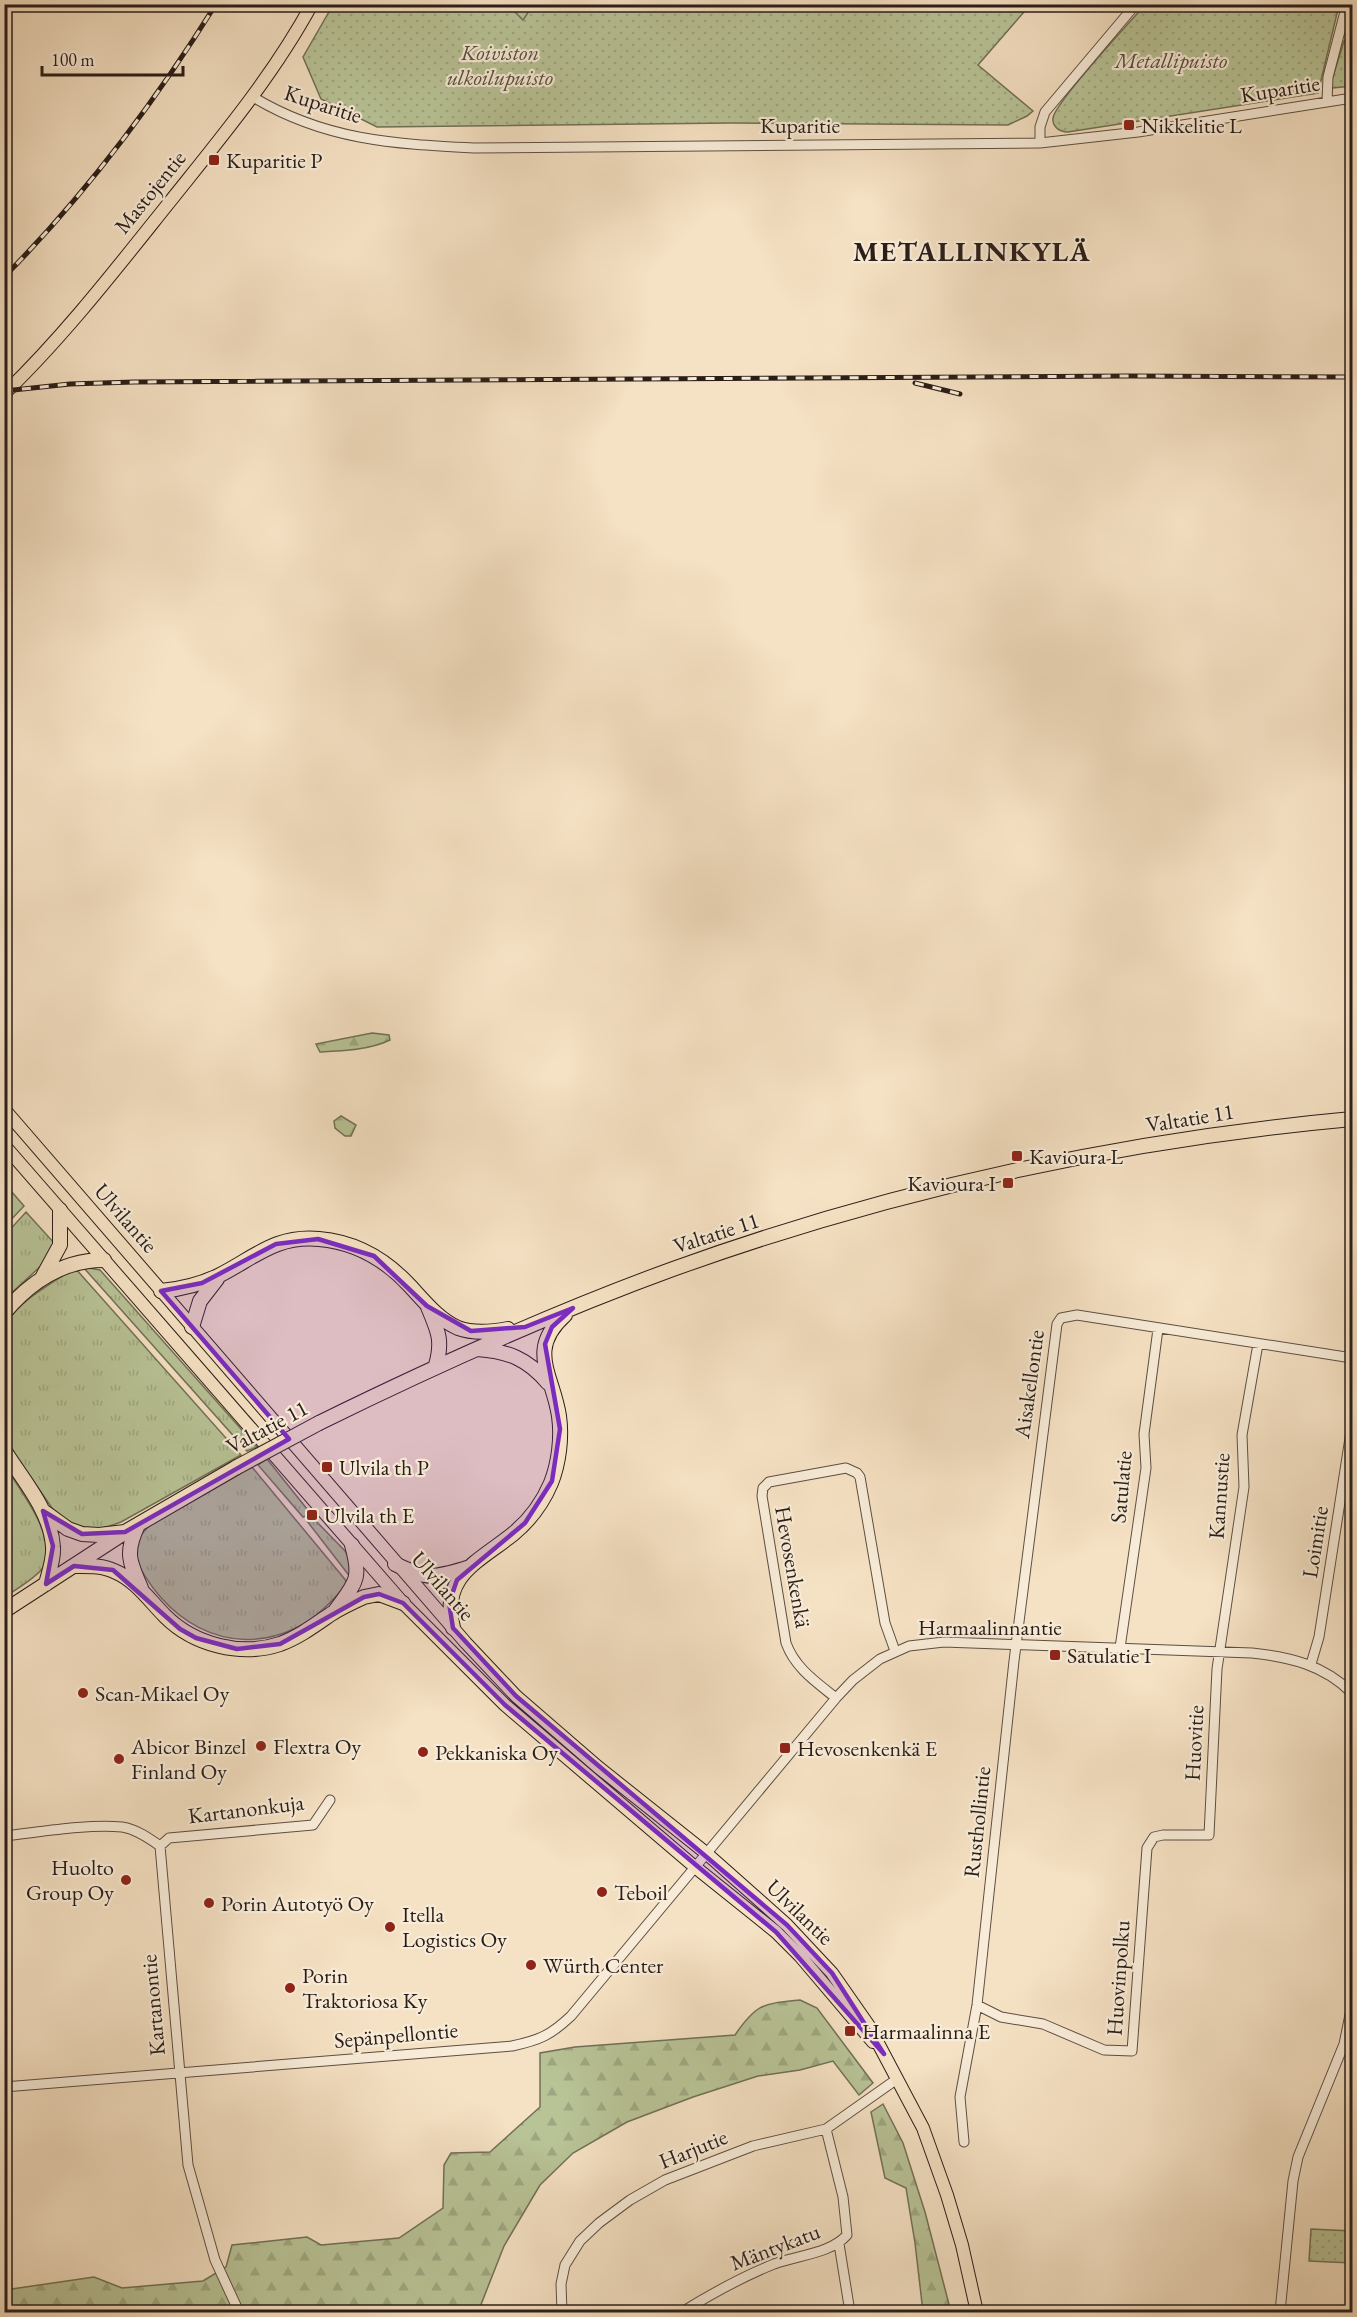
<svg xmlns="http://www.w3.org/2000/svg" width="1357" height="2317" font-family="'EB Garamond',serif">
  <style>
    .grass { fill: url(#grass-tufts); stroke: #717057; stroke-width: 1.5 }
    .forest { fill: url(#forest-firs); stroke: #717057; stroke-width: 1.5 }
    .park { fill: url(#park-dots); stroke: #717057; stroke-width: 1.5 }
    .pitch { fill: #b8c396; stroke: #717057; stroke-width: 1.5 }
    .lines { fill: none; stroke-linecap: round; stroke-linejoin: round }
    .minor-casing { stroke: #5d4e43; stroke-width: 11 }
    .major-casing { stroke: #2a1d18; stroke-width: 14 }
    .highway-casing { stroke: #2a1d18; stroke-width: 16 }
    .minor { stroke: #f8ecd8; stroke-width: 9 }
    .major { stroke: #f5e1c3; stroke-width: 12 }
    .highway { stroke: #f5e1c3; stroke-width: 14 }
    .rail-casing { stroke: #2a1d18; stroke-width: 5 }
    .rail { stroke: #f8ecd8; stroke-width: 3; stroke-dasharray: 9; stroke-linecap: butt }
    .highway-bridge-casing { stroke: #2a1d18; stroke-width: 16; stroke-linecap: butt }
    .highway-bridge { stroke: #f5e1c3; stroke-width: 14 }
    .marked { fill: #7b2cbf; fill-opacity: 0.2; stroke: #7b2cbf; stroke-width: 4.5; stroke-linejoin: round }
    .poi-dot { fill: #8f2418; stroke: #f8ecd8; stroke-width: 2 }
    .labels { text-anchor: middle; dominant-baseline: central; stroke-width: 4.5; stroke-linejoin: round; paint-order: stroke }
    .park-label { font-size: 22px; font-style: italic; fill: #554f3e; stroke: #f8ecd8 }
    .street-label { font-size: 22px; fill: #2a1d18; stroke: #f8ecd8 }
    .poi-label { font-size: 22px; fill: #2a1d18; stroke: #f8ecd8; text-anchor: start }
    .district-label { font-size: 28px; font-weight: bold; letter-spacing: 1.5px; fill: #2a1d18; stroke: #f8ecd8 }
  </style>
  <defs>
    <pattern id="grass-tufts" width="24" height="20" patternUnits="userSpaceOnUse" patternTransform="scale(1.5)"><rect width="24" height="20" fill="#b8c396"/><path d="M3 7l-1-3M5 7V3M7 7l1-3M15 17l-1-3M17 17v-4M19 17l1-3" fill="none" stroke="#9ea781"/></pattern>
    <pattern id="forest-firs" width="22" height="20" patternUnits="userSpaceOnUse" patternTransform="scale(1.5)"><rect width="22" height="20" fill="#b8c396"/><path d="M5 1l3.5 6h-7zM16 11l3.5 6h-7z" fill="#9ea781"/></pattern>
    <pattern id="park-dots" width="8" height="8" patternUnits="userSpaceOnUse" patternTransform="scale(1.5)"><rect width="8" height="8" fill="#b8c396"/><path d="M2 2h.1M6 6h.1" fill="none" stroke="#9ea781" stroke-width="1.8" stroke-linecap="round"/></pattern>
  </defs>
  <rect width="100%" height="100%" fill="#f5e1c3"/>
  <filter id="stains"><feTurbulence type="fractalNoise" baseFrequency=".00333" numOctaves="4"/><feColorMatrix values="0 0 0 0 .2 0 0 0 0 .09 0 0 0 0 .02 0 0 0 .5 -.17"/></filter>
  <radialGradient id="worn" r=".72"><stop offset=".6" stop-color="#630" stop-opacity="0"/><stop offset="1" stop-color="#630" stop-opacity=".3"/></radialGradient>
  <!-- grass -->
  <path class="grass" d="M 5,1184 L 24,1206 L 5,1226 L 4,1226 Z
    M 26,1212 L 55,1244 L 43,1264 L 5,1299 L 5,1235 Z
    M 83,1267 L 100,1270 L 257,1447 L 247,1451 Z
    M 75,1268 L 241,1455 L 121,1522 L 104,1528 L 87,1528 L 70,1523 L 52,1508 L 15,1454 L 5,1435 L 5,1325 C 20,1300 50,1284 75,1268 Z
    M 267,1459 L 311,1514 L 303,1517 L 258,1465 Z
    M 4,1465 C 19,1488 62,1543 42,1569 C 33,1580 16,1589 5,1597 Z
    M 252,1467 L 348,1583 C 334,1599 316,1619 296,1628 C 227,1661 161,1619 133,1553 L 137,1539 L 149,1526 Z
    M 313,1518 L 349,1555 L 351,1578 L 307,1521 Z"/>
  <!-- forest -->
  <path class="forest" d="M 372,1033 L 389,1035 L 390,1040 C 369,1050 343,1051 320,1052 L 316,1044 Z
    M 341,1116 L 356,1125 L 351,1136 L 345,1136 L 335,1128 L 334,1121 Z
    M 800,2000 L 817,2008 L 873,2083 L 859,2095 L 833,2061 L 800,2070 L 758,2076 L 693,2097 L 627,2122 L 573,2153 L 540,2185 L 504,2246 L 480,2307 L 461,2312 L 5,2312 L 5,2290 L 94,2277 L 122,2288 L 203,2281 L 226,2267 L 232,2245 L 307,2237 L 321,2245 L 399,2238 L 443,2208 L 444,2165 L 451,2153 L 490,2152 L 540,2107 L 540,2053 L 575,2047 L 735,2035 C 757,2003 763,2004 800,2000 Z
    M 883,2104 L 903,2143 L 925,2212 L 951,2312 L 923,2312 L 915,2243 L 906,2188 L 885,2178 L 871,2112 Z"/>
  <!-- park -->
  <path class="park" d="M 333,5 L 1030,5 L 978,65 L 1033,111 L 1027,116 L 1008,125 L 732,123 L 377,127 L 321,99 L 303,57 Z
    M 1145,5 L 1339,5 L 1318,93 L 1068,132 C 1060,132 1052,127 1053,118 C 1055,102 1130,22 1145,5 Z
    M 1350,36 L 1352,37 L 1352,86 L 1333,88 L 1331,83 L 1344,41 Z
    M 1311,2229 L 1352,2231 L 1352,2263 L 1309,2261 Z"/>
  <!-- pitch -->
  <path class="pitch" d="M 508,5 L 533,5 L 523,20 Z"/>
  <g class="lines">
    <defs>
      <path id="minor" d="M 253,97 C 324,140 393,144 474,148 L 1040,143 L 1138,132 L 1352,98
        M 1327,101 L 1328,77 L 1347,4
        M 1040,143 L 1040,127 L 1045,112 L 1136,4
        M 1120,1648 L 1146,1468 L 1144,1434 L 1158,1329
        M 1311,1664 L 1319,1637 L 1352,1425
        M 836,1698 C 816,1682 795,1668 786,1643 L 762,1496 L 763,1488 L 769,1482 L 846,1468 L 857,1473 L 860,1477 L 885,1623 L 895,1651
        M 4,1836 C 41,1832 86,1824 122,1827 C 136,1829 149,1838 160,1846 L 188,2165 L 215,2260 L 239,2312
        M 160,1846 L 169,1838 L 313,1825 L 330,1800
        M 977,2005 L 1001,2017 L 1043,2024 L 1104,2050 L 1132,2051 L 1147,1848 L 1154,1837 L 1163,1835 L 1209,1835 L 1217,1669 L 1244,1487 L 1242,1435 L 1258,1344
        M 4,2087 L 512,2046 C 540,2040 551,2035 571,2016 L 836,1698 L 853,1680 L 880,1659 L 909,1646 L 944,1642 L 1252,1653 C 1290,1657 1324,1665 1352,1693
        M 964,2142 L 960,2097 L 977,2005 L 1014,1661 L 1057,1324 L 1061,1318 L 1077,1315 L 1352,1358
        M 839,2244 L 850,2312
        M 562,2312 L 561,2284 L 565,2265 L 580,2241 L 599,2223 L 630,2200 L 665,2180 L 753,2146 L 826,2129 L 897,2079
        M 682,2312 C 711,2294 742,2277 774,2264 C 798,2255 830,2254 847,2235 L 843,2197 L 826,2129
        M 1280,2312 L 1293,2181 L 1298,2157 L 1344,2044 L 1352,2005"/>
      <path id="major" d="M 4,394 C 64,336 116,269 168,204 C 219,140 273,76 312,4
        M 4,1109 L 466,1643 L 516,1696 L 598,1767 L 706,1853 L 759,1900 L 787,1925 L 832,1973 L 869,2026 L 923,2128 L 947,2195 L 962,2245 L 977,2312
        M 4,1145 L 403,1603 L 505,1705 L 695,1867 L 776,1932 L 800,1956 L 873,2042"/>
      <path id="highway" d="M 42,1278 L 60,1245 L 60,1210
        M 161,1291 C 182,1289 199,1285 218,1276 C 254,1258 275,1235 319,1239 C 355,1242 386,1260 410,1286 C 424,1301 439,1320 458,1328 C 474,1334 492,1332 508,1329
        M 428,1307 C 438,1331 443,1340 436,1365
        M 4,1313 C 30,1282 62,1260 104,1260
        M 192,1327 L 200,1301 L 217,1279
        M 477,1349 C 508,1351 528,1359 548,1383
        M 319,1423 C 435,1366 552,1313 673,1269 C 892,1190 1122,1140 1352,1119
        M 4,1450 C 22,1479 51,1511 53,1547 C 54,1559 49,1572 46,1584
        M 43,1511 L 68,1529 L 82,1534 L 99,1535 L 125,1532 L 237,1467
        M 138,1525 C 125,1552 129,1561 141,1588
        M 395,1564 C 428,1580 433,1578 467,1568
        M 74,1566 C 87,1566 102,1565 114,1571 C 136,1580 149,1600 165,1616 C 194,1645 241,1657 280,1644 C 299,1637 315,1625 331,1614 C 342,1607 353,1602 364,1597 L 379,1594 L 403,1603
        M 4,1611 L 121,1535
        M 335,1611 C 355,1583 362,1580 352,1545
        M 453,1628 C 440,1576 478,1562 513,1534 C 530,1520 543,1502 551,1483 C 559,1463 562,1437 559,1416 C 553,1375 526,1350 565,1315"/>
    </defs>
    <!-- minor casing -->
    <use href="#minor" class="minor-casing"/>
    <!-- major casing -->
    <use href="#major" class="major-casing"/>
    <!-- highway casing -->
    <use href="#highway" class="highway-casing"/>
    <!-- minor -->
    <use href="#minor" class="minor"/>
    <!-- major -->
    <use href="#major" class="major"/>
    <!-- highway -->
    <use href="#highway" class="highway"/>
    <defs>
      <path id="rail" d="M 4,277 C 85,195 155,102 216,4
        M 915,383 L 960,394
        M 4,391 L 70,384 L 134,382 L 1129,376 L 1352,377"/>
    </defs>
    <!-- rail casing -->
    <use href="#rail" class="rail-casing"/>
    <!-- rail -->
    <use href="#rail" class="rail"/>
    <defs>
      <path id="highway-bridge" d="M 237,1467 L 319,1423"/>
    </defs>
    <!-- highway-bridge casing -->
    <use href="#highway-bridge" class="highway-bridge-casing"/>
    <!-- highway-bridge -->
    <use href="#highway-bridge" class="highway-bridge"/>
  </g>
  <!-- marked area -->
  <path class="marked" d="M 318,1239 L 374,1256 L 427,1306 L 471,1331 L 525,1327 L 573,1308 L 552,1327 L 545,1344 L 560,1429 L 552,1481 L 525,1523 L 457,1580 L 449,1603 L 453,1628 L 516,1696 L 787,1925 L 832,1973 L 884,2054 L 776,1932 L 505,1705 L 403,1603 L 379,1594 L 364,1597 L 280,1644 L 237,1649 L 196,1638 L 180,1629 L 113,1570 L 74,1566 L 46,1584 L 53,1546 L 43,1511 L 82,1534 L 125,1532 L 289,1439 L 161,1291 L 202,1283 L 276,1244 Z"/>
  <!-- markers -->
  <g class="poi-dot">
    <rect x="1123" y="119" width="12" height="12" rx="3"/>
    <rect x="208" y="154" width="12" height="12" rx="3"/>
    <rect x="1011" y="1150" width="12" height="12" rx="3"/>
    <rect x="1002" y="1177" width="12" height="12" rx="3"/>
    <rect x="321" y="1461" width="12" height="12" rx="3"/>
    <rect x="306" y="1509" width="12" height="12" rx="3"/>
    <rect x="1049" y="1649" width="12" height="12" rx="3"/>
    <circle cx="83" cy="1693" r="6"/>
    <circle cx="261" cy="1746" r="6"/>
    <rect x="779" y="1742" width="12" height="12" rx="3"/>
    <circle cx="423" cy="1752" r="6"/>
    <circle cx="119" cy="1759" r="6"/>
    <circle cx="126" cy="1880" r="6"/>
    <circle cx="602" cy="1892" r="6"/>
    <circle cx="209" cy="1903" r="6"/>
    <circle cx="390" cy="1927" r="6"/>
    <circle cx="531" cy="1965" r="6"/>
    <circle cx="290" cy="1988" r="6"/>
    <rect x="844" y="2025" width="12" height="12" rx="3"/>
  </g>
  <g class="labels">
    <!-- park labels -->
    <g class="park-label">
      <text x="500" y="52">Koiviston<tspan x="500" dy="25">ulkoilupuisto</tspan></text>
      <text x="1171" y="60">Metallipuisto</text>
    </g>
    <!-- street labels -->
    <g class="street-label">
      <text transform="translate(1280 89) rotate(-9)">Kuparitie</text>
      <text transform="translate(323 104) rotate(18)">Kuparitie</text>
      <text x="800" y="125">Kuparitie</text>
      <text transform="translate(150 192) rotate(-51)">Mastojentie</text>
      <text transform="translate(1190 1118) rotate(-9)">Valtatie 11</text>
      <text transform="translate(126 1218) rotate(49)">Ulvilantie</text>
      <text transform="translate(716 1233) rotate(-18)">Valtatie 11</text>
      <text transform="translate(1029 1384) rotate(-82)">Aisakellontie</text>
      <text transform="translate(267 1427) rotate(-28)">Valtatie 11</text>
      <text transform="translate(1121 1487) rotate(-85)">Satulatie</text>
      <text transform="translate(1219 1496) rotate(-86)">Kannustie</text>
      <text transform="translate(1315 1542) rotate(-81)">Loimitie</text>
      <text transform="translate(793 1567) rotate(80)">Hevosenkenkä</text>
      <text transform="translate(443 1586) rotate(49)">Ulvilantie</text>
      <text x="990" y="1627">Harmaalinnantie</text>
      <text transform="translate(1194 1743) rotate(-87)">Huovitie</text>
      <text transform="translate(246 1809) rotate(-7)">Kartanonkuja</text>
      <text transform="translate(977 1822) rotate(-84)">Rusthollintie</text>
      <text transform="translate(800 1912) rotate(44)">Ulvilantie</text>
      <text transform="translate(1118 1978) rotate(-86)">Huovinpolku</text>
      <text transform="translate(153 2005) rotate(-95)">Kartanontie</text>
      <text transform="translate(396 2035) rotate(-5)">Sepänpellontie</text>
      <text transform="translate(693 2149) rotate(-22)">Harjutie</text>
      <text transform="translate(775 2247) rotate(-21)">Mäntykatu</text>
    </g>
    <!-- poi labels -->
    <g class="poi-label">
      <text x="1141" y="125">Nikkelitie L</text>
      <text x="226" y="160">Kuparitie P</text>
      <text x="1029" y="1156">Kavioura L</text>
      <text x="996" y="1183" text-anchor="end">Kavioura I</text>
      <text x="339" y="1467">Ulvila th P</text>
      <text x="324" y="1515">Ulvila th E</text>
      <text x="1067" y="1655">Satulatie I</text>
      <text x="95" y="1693">Scan-Mikael Oy</text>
      <text x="131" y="1746">Abicor Binzel<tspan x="131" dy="25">Finland Oy</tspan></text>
      <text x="273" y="1746">Flextra Oy</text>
      <text x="797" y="1748">Hevosenkenkä E</text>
      <text x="435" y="1752">Pekkaniska Oy</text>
      <text x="114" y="1867" text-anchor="end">Huolto<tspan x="114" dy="25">Group Oy</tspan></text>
      <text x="614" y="1892">Teboil</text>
      <text x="221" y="1903">Porin Autotyö Oy</text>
      <text x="402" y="1914">Itella<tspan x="402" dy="25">Logistics Oy</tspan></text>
      <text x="543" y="1965">Würth Center</text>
      <text x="302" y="1975">Porin<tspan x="302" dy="25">Traktoriosa Ky</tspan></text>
      <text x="862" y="2031">Harmaalinna E</text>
    </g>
    <!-- district labels -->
    <g class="district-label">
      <text x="972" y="251">METALLINKYLÄ</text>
    </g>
  </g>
  <!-- margin -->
  <rect width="1357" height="2317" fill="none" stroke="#f5e1c3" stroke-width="24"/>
  <rect x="6" y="6" width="1345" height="2305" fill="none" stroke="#2a1d18" stroke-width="3"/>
  <rect x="12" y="12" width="1333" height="2293" fill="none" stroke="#2a1d18" stroke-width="1.5"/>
  <!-- scale -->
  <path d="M42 66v9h141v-9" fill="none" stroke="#2a1d18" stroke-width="3"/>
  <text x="51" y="66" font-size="18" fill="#2a1d18" stroke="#f8ecd8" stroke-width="4.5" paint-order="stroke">100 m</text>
  <rect width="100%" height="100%" filter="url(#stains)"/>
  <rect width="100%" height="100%" fill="url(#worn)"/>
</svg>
